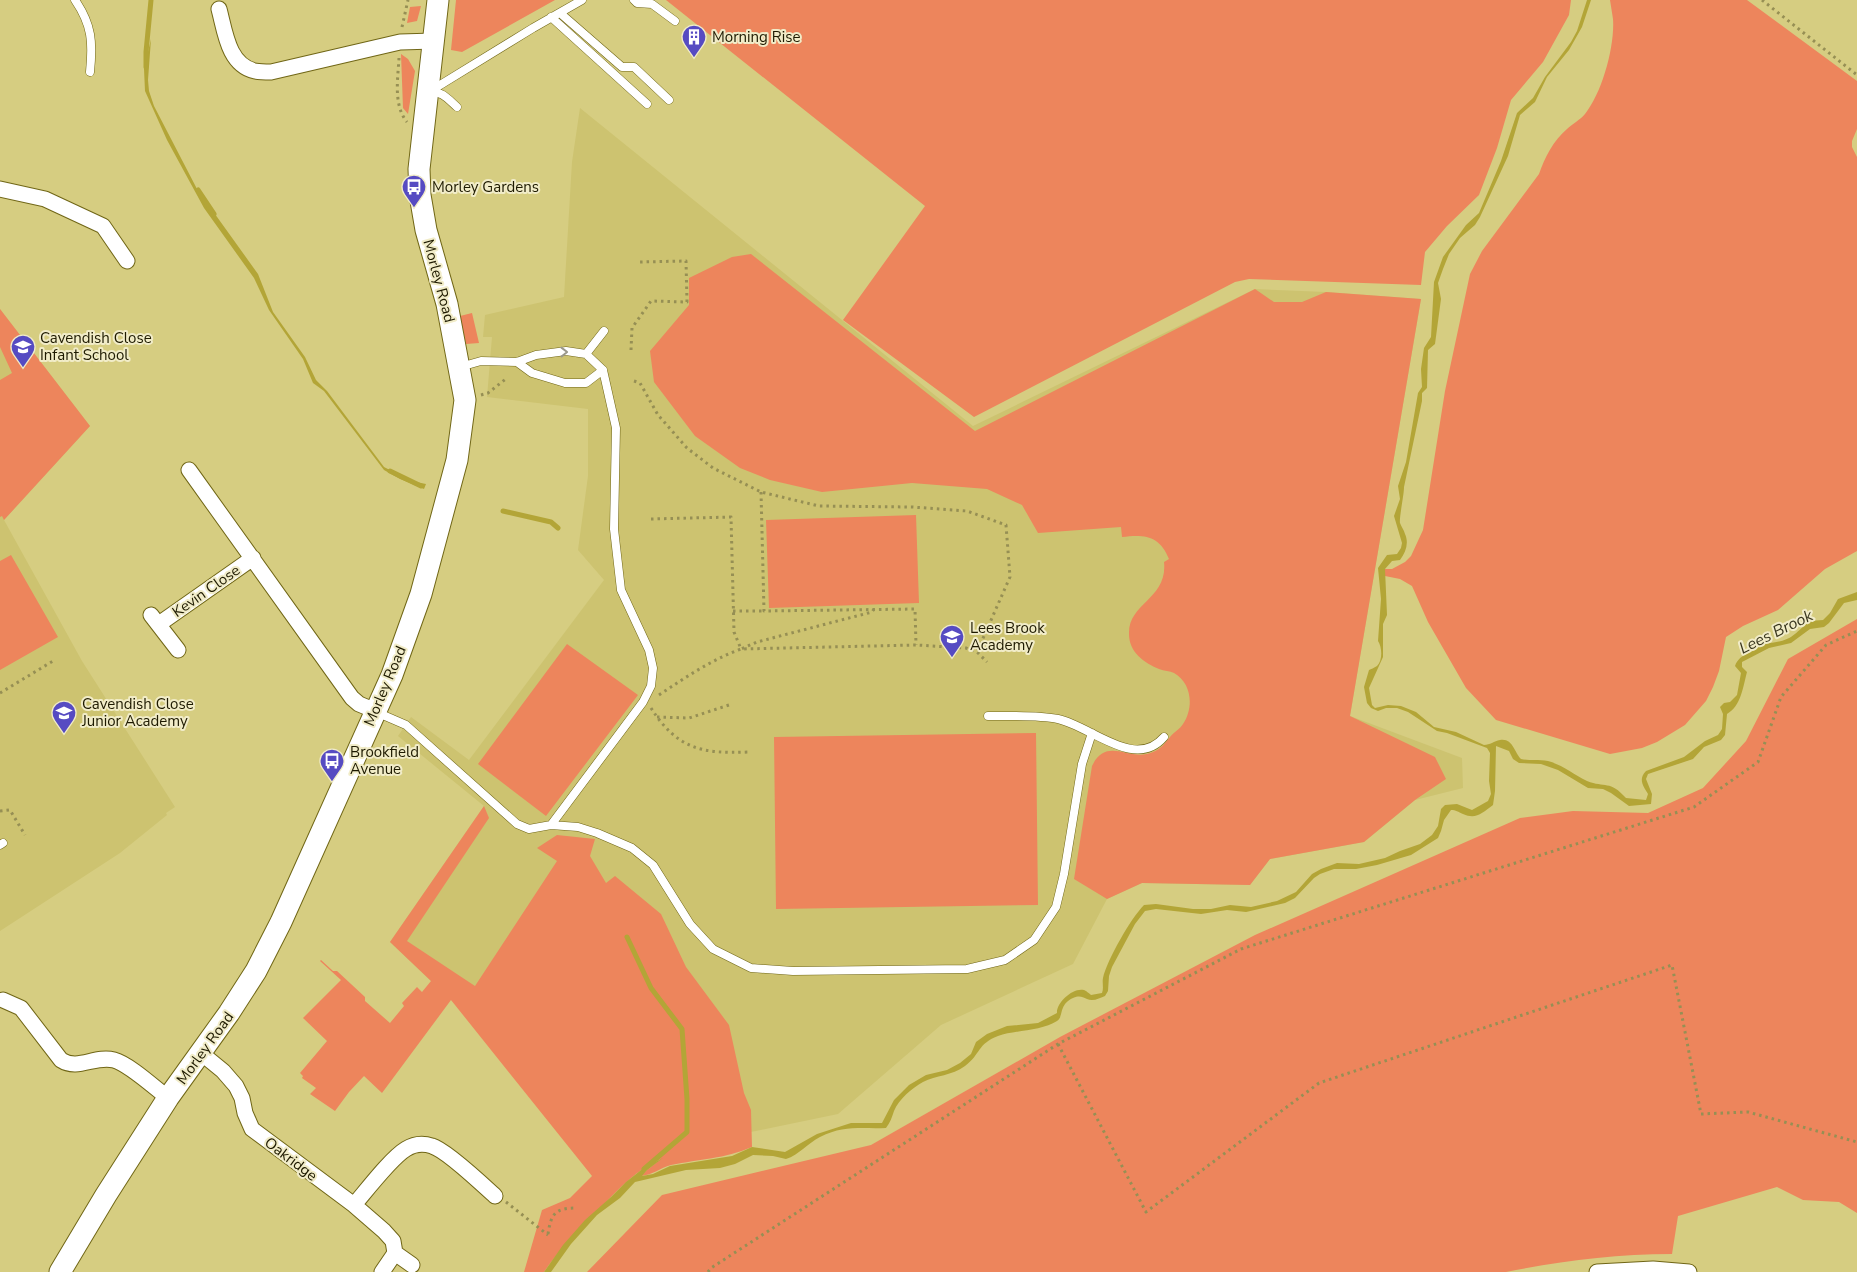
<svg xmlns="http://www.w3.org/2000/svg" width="1857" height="1272" font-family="'Nunito Sans',sans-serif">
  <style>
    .built { fill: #cdc370 }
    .green { fill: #ed855c }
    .water { fill: #b3a537 }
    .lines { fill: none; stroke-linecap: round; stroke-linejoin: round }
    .stream { stroke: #b3a537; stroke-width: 5 }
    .lane-casing { stroke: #706616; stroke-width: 9 }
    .street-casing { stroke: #706616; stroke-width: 17 }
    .secondary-casing { stroke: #706616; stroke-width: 23 }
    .path { stroke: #968f54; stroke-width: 3; stroke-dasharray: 2.5 4; stroke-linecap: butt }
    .lane { stroke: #fff; stroke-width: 8 }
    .street { stroke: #fff; stroke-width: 15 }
    .secondary { stroke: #fff; stroke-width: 21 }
    .oneway { stroke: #9a988c }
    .labels { text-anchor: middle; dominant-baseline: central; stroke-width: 4; stroke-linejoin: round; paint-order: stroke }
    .poi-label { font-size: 15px; fill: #1e1a00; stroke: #f1ecc8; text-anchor: start }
    .street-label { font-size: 15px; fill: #1e1a00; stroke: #f1ecc8 }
    .water-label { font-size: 16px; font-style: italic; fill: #3a371f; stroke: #f1ecc8 }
  </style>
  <rect width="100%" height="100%" fill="#d6cd81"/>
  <!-- built -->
  <path class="built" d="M 580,108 L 973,426 L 1255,289 L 1326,292 L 1421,299 L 1350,716 L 1462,758 L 1463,788 L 1415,800 L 1364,842 L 1270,859 L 1250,885 L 1142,883 L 1107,899 L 1073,964 L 941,1025 L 838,1114 L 756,1131 L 658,1147 L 451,1000 L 390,942 L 484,806 L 398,736 L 411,717 L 469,760 L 604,580 L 578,550 L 588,476 L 588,409 L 487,397 L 492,337 L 483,337 L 485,315 L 564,297 L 572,162 Z
    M 0,309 L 90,426 L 4,520 L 82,661 L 175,807 L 166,813 L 167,815 L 120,853 L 0,931 Z"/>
  <!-- green -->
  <path class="green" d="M 456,0 L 555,0 L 462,52 L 451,50 Z
    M 666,0 L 1571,0 L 1569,15 L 1543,62 L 1511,100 L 1497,148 L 1479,195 L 1447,226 L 1425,252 L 1421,285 L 1249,279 L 1235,282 L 974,417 L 843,320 L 925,206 Z
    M 1610,0 L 1747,0 L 1857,81 L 1857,129 L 1852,141 L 1852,147 L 1857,157 L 1857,551 L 1825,569 L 1778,610 L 1743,626 L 1726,637 L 1719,671 L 1713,687 L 1706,701 L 1685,725 L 1657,742 L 1642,748 L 1610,754 L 1496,720 L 1466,688 L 1428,622 L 1412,586 L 1400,579 L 1385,576 L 1385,569 L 1392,569 L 1405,562 L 1411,556 L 1423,530 L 1445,391 L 1470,274 L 1482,251 L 1539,174 C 1545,157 1553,141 1567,129 C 1572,124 1580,120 1585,114 C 1602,93 1615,46 1613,19 C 1612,13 1611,6 1610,0 Z
    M 421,6 L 417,21 L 407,23 L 410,7 Z
    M 401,54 L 408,59 L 415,71 L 408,114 L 403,108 Z
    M 751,254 L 975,431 L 1255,289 L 1274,302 L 1302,302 L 1326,292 L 1421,299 L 1350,716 L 1435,757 L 1446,779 L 1415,800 L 1364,842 L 1270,859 L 1250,885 L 1142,883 L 1107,899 L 1074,879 L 1092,766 C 1107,735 1130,763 1153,752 C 1161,749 1165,743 1170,737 C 1174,732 1180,729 1183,724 C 1194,708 1192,683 1174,673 C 1170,671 1164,671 1159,669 C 1144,663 1129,652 1129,634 C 1128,603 1168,599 1164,562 L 1169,559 C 1160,536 1145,534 1122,537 L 1121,527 L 1038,533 L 1022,505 L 987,489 L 912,483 L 822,492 L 770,480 L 740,468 L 695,436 L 654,382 L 650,351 L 689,305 L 689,278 L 732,257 Z
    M 0,309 L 90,426 L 4,520 L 2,516 L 0,517 L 0,380 L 12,373 L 0,347 Z
    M 472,313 L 479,343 L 466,344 L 460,316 Z
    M 916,515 L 919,603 L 769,608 L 766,520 Z
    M 11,555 L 58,637 L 0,670 L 0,561 Z
    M 1857,619 L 1857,1213 L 1839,1202 L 1803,1200 L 1777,1187 L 1678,1216 L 1672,1254 C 1614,1254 1562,1261 1506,1272 L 587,1272 L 662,1195 L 871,1145 L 1060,1037 L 1255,935 L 1520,818 L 1573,811 L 1648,813 L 1703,788 L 1746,741 L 1788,659 Z
    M 567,644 L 638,695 L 546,816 L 478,764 Z
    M 1036,733 L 1038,905 L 776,909 L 774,737 Z
    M 484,806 L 489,818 L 407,941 L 475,986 L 557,861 L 537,848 L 557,835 L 595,839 L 590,856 L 606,883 L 615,876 L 661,914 L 686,967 L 729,1025 L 744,1093 L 751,1110 L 752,1147 C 724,1159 700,1159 671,1165 C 660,1168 653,1175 641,1176 L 647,1170 L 661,1159 C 637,1169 619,1189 601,1207 C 580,1228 560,1248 544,1272 L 524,1272 L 542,1210 L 570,1198 L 592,1176 L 451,1000 L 382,1093 L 364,1076 L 349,1092 L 335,1111 L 310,1094 L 316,1088 L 302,1078 L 303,1076 L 300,1073 L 327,1041 L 303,1018 L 341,980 L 320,961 L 321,960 L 333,971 L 337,971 L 365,997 L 365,1001 L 390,1023 L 404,1006 L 402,1003 L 417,987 L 422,992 L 431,981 L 390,942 Z"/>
  <!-- water -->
  <path class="water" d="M 1587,0 L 1591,0 L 1582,27 L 1569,50 L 1547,77 L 1535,102 L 1520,115 L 1508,156 L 1480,217 L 1475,225 L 1460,238 L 1449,254 L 1443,269 L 1438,283 L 1441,299 L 1435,344 L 1428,350 L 1427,388 L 1422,393 L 1422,401 L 1404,487 C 1404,495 1399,518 1400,523 C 1401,526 1404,530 1405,534 C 1409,543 1406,552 1400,560 L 1392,561 L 1385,569 L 1387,615 L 1383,624 L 1383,657 L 1369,688 L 1372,705 L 1375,708 L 1388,705 L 1401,706 L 1416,712 L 1434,727 L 1456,732 L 1484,745 C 1490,745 1494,741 1500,740 C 1513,738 1514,752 1521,759 C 1530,761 1539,759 1548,761 C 1563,765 1574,775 1587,781 C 1605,788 1610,780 1626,798 L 1646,800 L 1648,794 C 1643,786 1638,779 1646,771 L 1684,757 L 1705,741 L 1718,735 L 1722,729 L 1723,714 L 1720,707 L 1724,703 L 1730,702 L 1737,695 L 1741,673 L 1735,666 C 1740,652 1754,654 1762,644 C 1790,641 1790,639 1809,621 L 1823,620 L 1830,613 L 1838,599 L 1857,592 L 1857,600 L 1844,603 L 1829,623 L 1824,627 L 1810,629 L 1791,643 L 1769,648 L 1742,662 L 1742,667 L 1747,672 C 1743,687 1741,706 1727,714 L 1725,735 L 1721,740 L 1704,747 L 1693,759 L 1648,774 L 1646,779 L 1652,794 L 1651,804 L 1629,806 L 1611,793 L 1603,789 L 1588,788 L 1558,770 L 1541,764 L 1519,763 L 1513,759 L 1509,751 L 1496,746 L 1495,791 L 1493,805 C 1482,813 1476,820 1463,814 C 1458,812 1456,810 1451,810 L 1444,820 L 1441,831 L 1438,838 L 1411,855 L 1377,865 L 1356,869 L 1334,869 L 1320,874 L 1314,878 L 1295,898 L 1285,903 L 1246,912 L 1227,910 L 1201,914 L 1156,909 L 1145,911 L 1135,924 L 1112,967 L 1109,976 L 1108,991 L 1105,996 C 1100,998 1093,1002 1087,999 C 1082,997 1080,995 1073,998 C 1058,1005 1064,1017 1057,1021 C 1042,1031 1015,1030 998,1036 C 977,1044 981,1054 965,1066 C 952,1076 936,1075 923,1082 C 912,1088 899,1099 894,1111 C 892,1117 890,1123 886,1128 C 860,1129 844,1125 820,1137 C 808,1143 799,1155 786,1159 L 773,1156 L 753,1155 L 735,1164 L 720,1168 L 686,1170 L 635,1182 L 620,1198 L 597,1215 L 571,1244 L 551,1272 L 544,1272 L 563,1245 L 585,1220 L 611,1197 L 626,1182 L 645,1167 L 663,1158 L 647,1170 L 642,1176 L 653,1174 L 670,1166 L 732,1156 L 752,1147 L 785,1152 L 817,1134 L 851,1123 L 882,1123 L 894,1100 L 909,1085 L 926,1075 L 947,1070 L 960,1063 L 971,1054 L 976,1042 L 987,1034 L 1007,1026 L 1038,1023 L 1057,1013 C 1056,1003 1073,987 1084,990 C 1085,990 1090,994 1091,995 L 1102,993 C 1104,988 1102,983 1103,978 C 1107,960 1131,918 1144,905 L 1156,904 L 1193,909 L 1211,909 L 1230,905 L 1251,907 L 1277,901 L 1296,892 L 1312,874 L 1321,869 L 1337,863 L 1359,864 L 1385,858 L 1400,851 L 1420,844 L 1432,835 L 1438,826 L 1441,809 L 1445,805 L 1457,804 L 1472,810 L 1488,801 L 1491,794 L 1489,781 L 1490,753 L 1487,748 L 1447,733 L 1437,731 L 1408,712 L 1397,708 L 1386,708 L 1378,711 L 1371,708 L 1367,703 L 1364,687 L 1369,670 C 1371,669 1374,668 1377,666 C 1383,660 1382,647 1378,641 L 1381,599 L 1378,568 L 1387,555 L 1397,554 L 1401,548 L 1402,543 L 1394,516 L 1400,499 L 1398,486 L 1406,462 L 1418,393 L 1422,387 L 1421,369 L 1424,348 L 1431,337 L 1434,282 L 1443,257 L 1466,225 L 1479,213 L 1501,161 L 1517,113 L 1533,98 L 1545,77 L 1571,42 L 1577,31 Z
    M 151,39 L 148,80 L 149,91 L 154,106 L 197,189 L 258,274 L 273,312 L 305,357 L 316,380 L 327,391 L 384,467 L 411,481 L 426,484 L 424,489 L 400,479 L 384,470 L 324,391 L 313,383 L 303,359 L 269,310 L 254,278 L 204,208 L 167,140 L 145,91 L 144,69 Z"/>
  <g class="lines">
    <!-- stream -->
    <path class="stream" d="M 146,67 L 146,52 L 151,0
      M 198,190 L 214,214
      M 390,471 L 421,486
      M 503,511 L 551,522 L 558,528
      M 627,937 L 651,988 L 682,1029 L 687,1099 L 687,1132 L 644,1169"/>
    <defs>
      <path id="lane" d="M 75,0 C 92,25 93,42 90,72
        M 634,0 L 637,3 L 652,4 L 675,21
        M 560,13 L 622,67 L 634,67 L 669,100
        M 551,17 L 647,104
        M 432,90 L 533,28 L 582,0
        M 430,92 C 442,91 448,99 457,107
        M 586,354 L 604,331
        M 460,367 L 481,361 L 517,362 L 536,355 L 566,351 L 586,354 L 603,370 L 586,383 L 565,383 L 532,373 L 517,362
        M 376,712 L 406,725 L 517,824 L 529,829 L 551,825 L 643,702 L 651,686 L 653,668 L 649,650 L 621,590 L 614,529 L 616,428 L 603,370
        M 988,716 C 1008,716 1039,715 1058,719 C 1091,726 1135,771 1164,737
        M 551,825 L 578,827 L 597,833 L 632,848 L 653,865 L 690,924 L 713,949 L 751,968 L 793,971 L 967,969 L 1005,960 L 1034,940 L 1056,907 L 1064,874 L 1082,764 L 1092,733
        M 0,845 L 3,843"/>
      <path id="street" d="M 219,9 C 225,31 228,65 255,71 C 260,72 266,72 271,72 L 400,42 L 434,41
        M 0,189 L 45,199 L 103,226 L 127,261
        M 189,470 L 352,698 L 359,704 L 376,711
        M 151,615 L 178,650
        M 159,624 L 253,558
        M 3,1000 L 21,1008 L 61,1060 C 78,1071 95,1055 114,1060 C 129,1064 155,1088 168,1098
        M 201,1053 L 223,1071 L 236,1086 L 242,1098 L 245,1113 L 252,1129 L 354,1205 L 384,1231 L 393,1241 L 395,1253 L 382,1272
        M 354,1205 C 366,1191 391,1158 406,1149 C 414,1144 423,1143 432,1146 C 446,1150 482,1184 495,1196
        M 395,1253 L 412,1265
        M 1597,1272 L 1653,1269 L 1689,1272"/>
      <path id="secondary" d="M 60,1272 L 106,1195 L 168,1098 L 229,1013 L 256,971 L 281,922 L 392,675 L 421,594 L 457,460 L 465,400 L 447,304 L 426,230 L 420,195 L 419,169 L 438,0"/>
    </defs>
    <!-- lane casing -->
    <use href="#lane" class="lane-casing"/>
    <!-- street casing -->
    <use href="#street" class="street-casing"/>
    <!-- secondary casing -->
    <use href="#secondary" class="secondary-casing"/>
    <!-- path -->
    <path class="path" d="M 1762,0 L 1857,75
      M 402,27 L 408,0
      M 399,58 C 398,78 393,105 407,122
      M 631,350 L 632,328 L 651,301 L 687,302 L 686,261 L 638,262
      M 634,381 L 640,383 L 658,415 L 687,448 L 713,468 L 761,492 L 819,506 L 912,507 L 967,511 L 1006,525 L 1010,577 L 977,652
      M 481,395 L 488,393 L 507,378
      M 761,492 L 764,611 L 915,609 L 916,645
      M 651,519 L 731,517 L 734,632 L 741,649 L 757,642 L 872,612 L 874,609
      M 733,611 L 764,611
      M 0,693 L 53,661
      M 659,695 C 686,677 711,660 741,649 L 916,645 L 966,648 L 977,652 L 987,662
      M 651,708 C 677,749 702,754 748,752
      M 657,717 L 689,718 L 729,705
      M 0,811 L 10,810 L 25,835
      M 1058,1044 L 1146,1212 L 1319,1083 L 1672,965 L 1701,1114 L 1748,1112 L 1857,1142
      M 506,1202 L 548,1235
      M 548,1234 C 551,1214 555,1208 576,1208
      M 708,1272 L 711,1268 L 1058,1044 L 1241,949 L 1694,807 L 1758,762 L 1781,697 L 1826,645 L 1857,631"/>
    <!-- lane -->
    <use href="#lane" class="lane"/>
    <!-- street -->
    <use href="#street" class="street"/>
    <!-- secondary -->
    <use href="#secondary" class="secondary"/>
  </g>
  <!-- one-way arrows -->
  <defs><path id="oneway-chevron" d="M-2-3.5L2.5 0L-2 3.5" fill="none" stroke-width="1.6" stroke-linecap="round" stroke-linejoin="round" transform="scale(1.25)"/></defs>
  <use class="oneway" href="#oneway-chevron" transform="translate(564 352) rotate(-1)"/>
  <!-- icons -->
  <defs>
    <symbol id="building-pin" viewBox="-11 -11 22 30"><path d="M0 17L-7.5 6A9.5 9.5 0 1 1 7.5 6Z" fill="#564bc2" stroke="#f1ecc8"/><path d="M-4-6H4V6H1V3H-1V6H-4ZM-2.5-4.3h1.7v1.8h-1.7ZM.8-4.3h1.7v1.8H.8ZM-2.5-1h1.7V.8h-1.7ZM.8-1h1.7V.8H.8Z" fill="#fff"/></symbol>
    <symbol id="bus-pin" viewBox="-11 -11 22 30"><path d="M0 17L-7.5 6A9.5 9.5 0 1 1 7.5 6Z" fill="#564bc2" stroke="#f1ecc8"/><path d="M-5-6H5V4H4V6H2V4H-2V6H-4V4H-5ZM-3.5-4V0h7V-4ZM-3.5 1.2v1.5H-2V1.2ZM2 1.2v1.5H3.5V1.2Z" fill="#fff"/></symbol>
    <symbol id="school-pin" viewBox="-11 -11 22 30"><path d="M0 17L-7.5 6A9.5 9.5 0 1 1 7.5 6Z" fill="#564bc2" stroke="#f1ecc8"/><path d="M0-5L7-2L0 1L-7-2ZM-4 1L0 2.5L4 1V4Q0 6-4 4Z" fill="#fff"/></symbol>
  </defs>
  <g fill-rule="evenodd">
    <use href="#building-pin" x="680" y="23" width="28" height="38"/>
    <use href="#bus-pin" x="400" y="173" width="28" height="38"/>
    <use href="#school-pin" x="9" y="333" width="28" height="38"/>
    <use href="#school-pin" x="938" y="623" width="28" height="38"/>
    <use href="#school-pin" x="50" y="699" width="28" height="38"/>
    <use href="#bus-pin" x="318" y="747" width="28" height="38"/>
  </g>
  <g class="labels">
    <!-- poi labels -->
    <g class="poi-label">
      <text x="712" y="37">Morning Rise</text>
      <text x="432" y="187">Morley Gardens</text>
      <text x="40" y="338">Cavendish Close<tspan x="40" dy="17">Infant School</tspan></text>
      <text x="970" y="628">Lees Brook<tspan x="970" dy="17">Academy</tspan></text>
      <text x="82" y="704">Cavendish Close<tspan x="82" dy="17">Junior Academy</tspan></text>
      <text x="350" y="752">Brookfield<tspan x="350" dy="17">Avenue</tspan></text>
    </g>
    <!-- street labels -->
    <g class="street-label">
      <text transform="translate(439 281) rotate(75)">Morley Road</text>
      <text transform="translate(206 591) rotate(-35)">Kevin Close</text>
      <text transform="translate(385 686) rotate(-67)">Morley Road</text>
      <text transform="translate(205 1048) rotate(-54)">Morley Road</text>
      <text transform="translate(291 1159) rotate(37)">Oakridge</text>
    </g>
    <!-- water labels -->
    <g class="water-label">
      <text transform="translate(1776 632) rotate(-26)">Lees Brook</text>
    </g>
  </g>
</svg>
